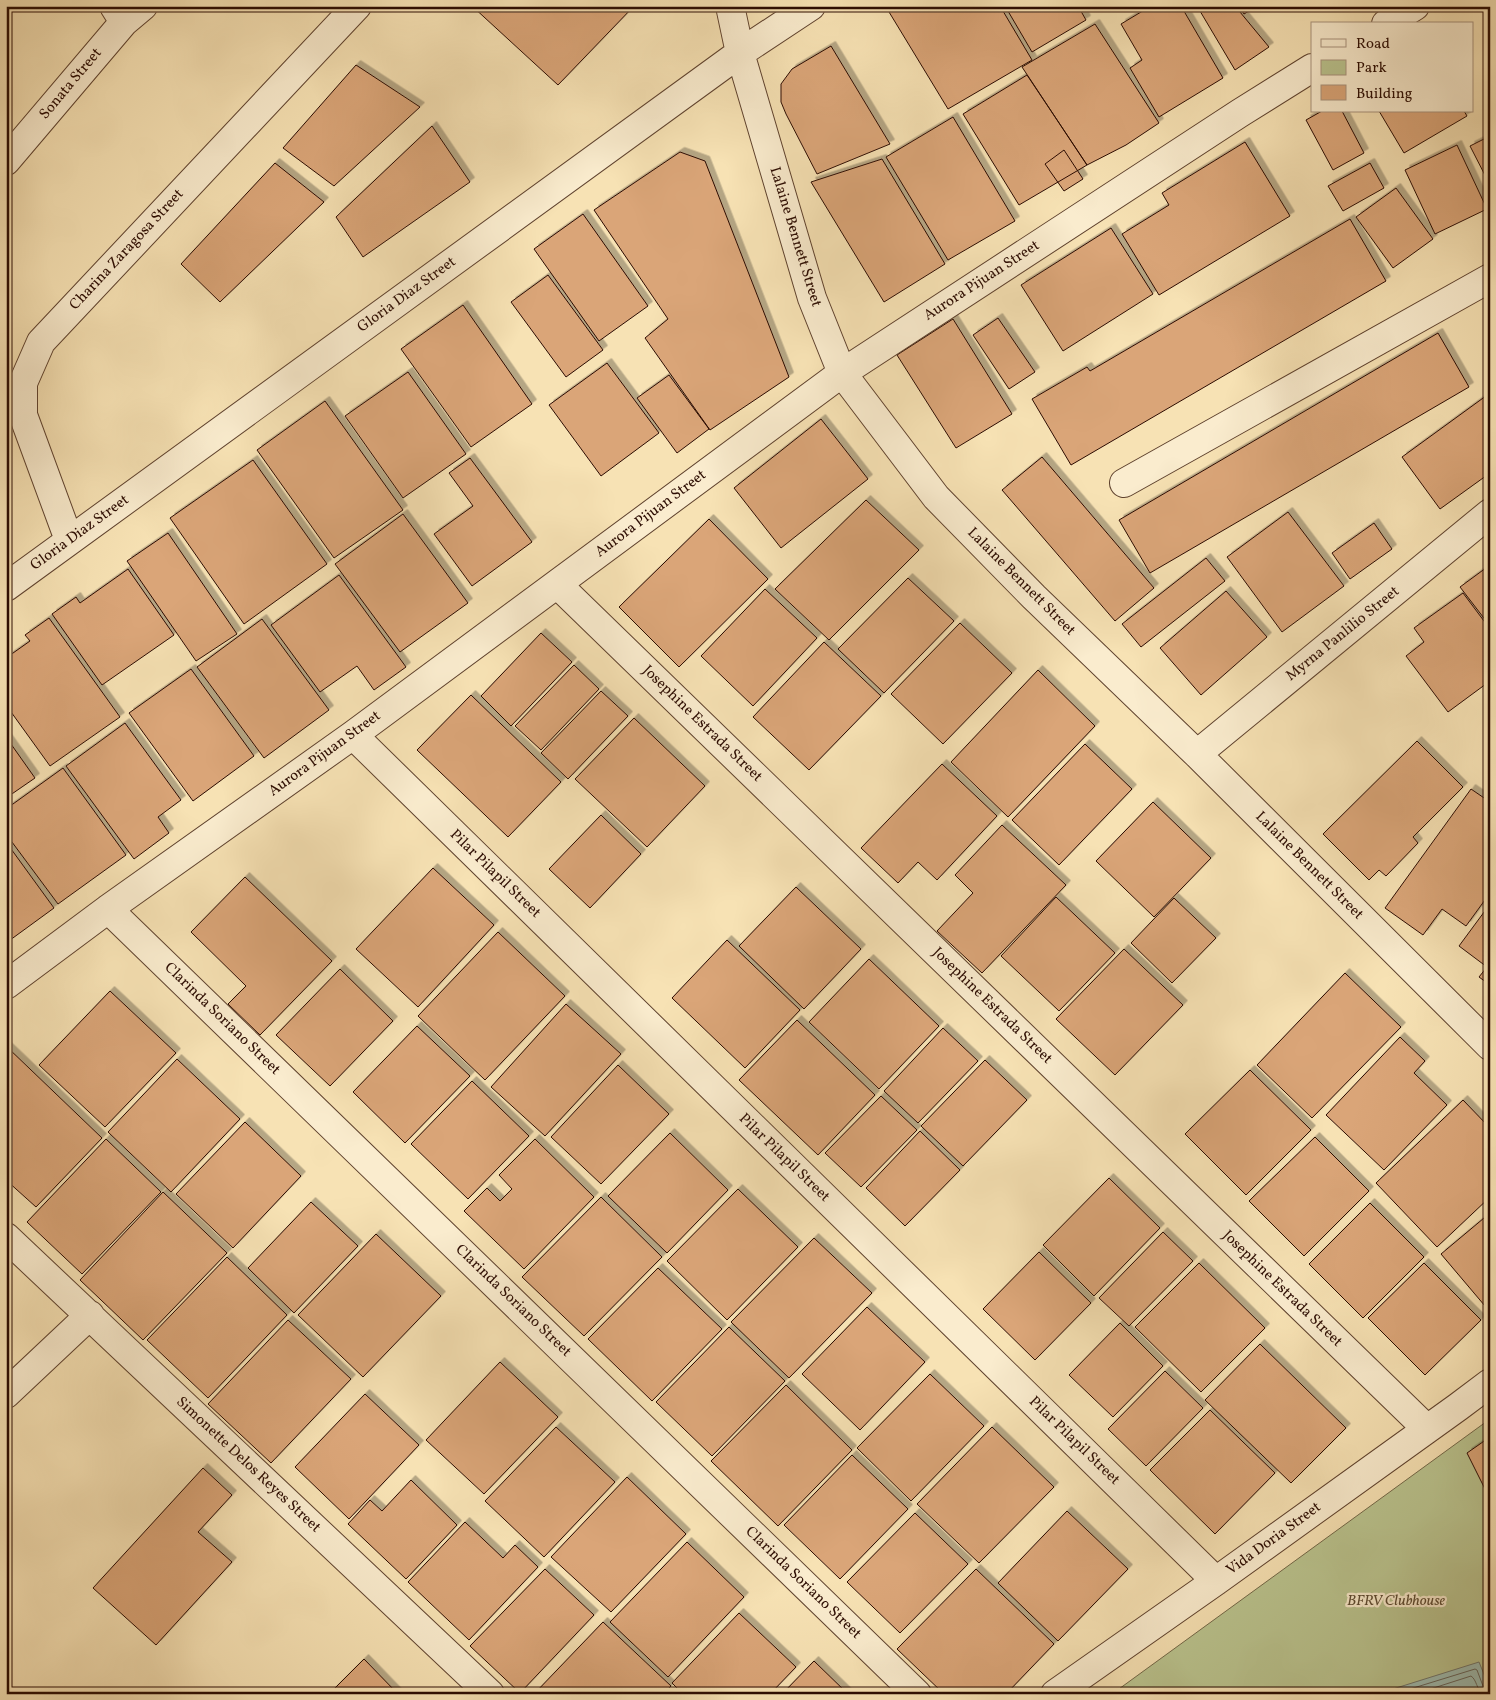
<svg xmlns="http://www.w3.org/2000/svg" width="1496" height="1700" font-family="Vollkorn,serif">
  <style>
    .green { fill: #bac48f; stroke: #736848 }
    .water { fill: #9ebdb2; stroke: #70766c }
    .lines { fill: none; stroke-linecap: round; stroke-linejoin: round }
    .shore { stroke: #65645a; stroke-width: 1 }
    .building { fill: #daa578; stroke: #2c0c02; filter: url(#shadow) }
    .minor-casing { stroke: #5f422e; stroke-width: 30 }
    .minor { stroke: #faecce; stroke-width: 28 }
    .labels { text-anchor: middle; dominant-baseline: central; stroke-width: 4.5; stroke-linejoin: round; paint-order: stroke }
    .street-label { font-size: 15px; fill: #2c0c02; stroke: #faecce }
    .park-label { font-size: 15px; font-style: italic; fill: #5e4c33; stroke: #faecce }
  </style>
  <defs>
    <filter id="shadow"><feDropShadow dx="4.5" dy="-4.5" stdDeviation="0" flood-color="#0004"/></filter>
  </defs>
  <rect width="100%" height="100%" fill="#f7e2b4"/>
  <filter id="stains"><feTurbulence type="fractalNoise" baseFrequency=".004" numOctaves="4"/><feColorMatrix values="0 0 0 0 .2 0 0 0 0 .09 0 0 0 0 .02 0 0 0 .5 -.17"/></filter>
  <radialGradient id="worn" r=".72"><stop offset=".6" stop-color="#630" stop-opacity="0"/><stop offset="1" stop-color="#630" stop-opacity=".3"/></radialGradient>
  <!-- green -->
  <path class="green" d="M 1490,1419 L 1490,1694 L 1112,1694 Z"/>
  <!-- water -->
  <path class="water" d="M 1479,1662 L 1490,1689 L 1490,1694 L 1377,1694 Z"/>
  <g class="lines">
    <!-- shore -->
    <path class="shore" d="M 1394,1694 L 1475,1669 L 1477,1670 L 1483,1686 L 1490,1689
      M 1415,1694 L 1471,1676 C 1477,1680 1476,1689 1483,1694"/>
  </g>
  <!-- building -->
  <path class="building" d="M 472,6 L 634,6 L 558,85 Z
    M 1000,6 L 1032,60 L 948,109 L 886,7 Z
    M 1005,6 L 1078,6 L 1086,20 L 1032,52 Z
    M 1151,6 L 1181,6 L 1223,78 L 1159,117 L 1130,68 L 1142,60 L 1121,24 Z
    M 1197,6 L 1235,6 L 1269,47 L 1235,70 Z
    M 1239,6 L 1257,6 L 1244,14 Z
    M 1095,24 L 1159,123 L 1126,145 L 1087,165 L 1022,67 Z
    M 831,46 L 890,144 L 817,174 L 786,114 L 781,102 L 781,84 L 792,69 Z
    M 356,65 L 420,107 L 334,186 L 283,148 Z
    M 1027,75 L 1087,165 L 1019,205 L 963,114 Z
    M 1322,111 L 1342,111 L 1364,153 L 1333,170 L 1306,120 Z
    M 1379,111 L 1464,111 L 1467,116 L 1404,153 Z
    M 953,117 L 1015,221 L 948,260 L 886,157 Z
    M 432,126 L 470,182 L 363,257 L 336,217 Z
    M 1490,136 L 1490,185 L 1470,146 Z
    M 1245,142 L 1290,216 L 1159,295 L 1122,234 L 1169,205 L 1162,193 Z
    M 1457,145 L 1487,209 L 1435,234 L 1405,170 Z
    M 1064,150 L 1083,179 L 1064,191 L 1045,164 Z
    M 680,152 L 705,161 L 789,377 L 710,430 L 645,338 L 668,319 L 594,210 Z
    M 882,159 L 945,264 L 884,302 L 811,182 Z
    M 275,163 L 324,202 L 220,302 L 181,264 Z
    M 1370,163 L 1384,188 L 1343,211 L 1328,186 Z
    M 1396,188 L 1433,239 L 1393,268 L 1356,217 Z
    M 583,214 L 648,306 L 599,341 L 534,249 Z
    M 1350,219 L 1386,281 L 1071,465 L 1032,399 L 1087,367 L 1090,371 Z
    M 1111,228 L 1153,294 L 1063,351 L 1021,285 Z
    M 548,275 L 603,350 L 566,377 L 511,302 Z
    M 463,305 L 532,404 L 471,447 L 401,349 Z
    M 998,318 L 1035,372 L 1009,389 L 973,335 Z
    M 953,319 L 1012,414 L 956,448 L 897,355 Z
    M 1438,333 L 1469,387 L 1150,573 L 1119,520 Z
    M 607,363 L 659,433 L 601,476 L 549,405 Z
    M 408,372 L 466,454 L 403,498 L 345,416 Z
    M 669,375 L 709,429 L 677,453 L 637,398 Z
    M 1490,393 L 1490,473 L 1440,509 L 1402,457 Z
    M 325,401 L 403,510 L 334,558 L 257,450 Z
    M 821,419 L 868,479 L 781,548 L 734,488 Z
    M 1042,457 L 1154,588 L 1115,621 L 1002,490 Z
    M 470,458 L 532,542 L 472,586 L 434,534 L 473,506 L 449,473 Z
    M 253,460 L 327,564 L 244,624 L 170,518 Z
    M 866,500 L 919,550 L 829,640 L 775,589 Z
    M 1288,512 L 1344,586 L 1282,632 L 1227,557 Z
    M 403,514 L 468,603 L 400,652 L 335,564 Z
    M 709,519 L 768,579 L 679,667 L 619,607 Z
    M 1374,523 L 1392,549 L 1350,579 L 1332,553 Z
    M 168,533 L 237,634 L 196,661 L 127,561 Z
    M 1206,558 L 1225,581 L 1141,647 L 1122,624 Z
    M 1490,565 L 1490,626 L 1460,587 Z
    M 128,569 L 174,635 L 102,685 L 52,614 L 76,597 L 80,603 Z
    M 339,575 L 406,667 L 374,690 L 357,666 L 320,692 L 271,625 Z
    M 908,578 L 954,621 L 884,693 L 838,649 Z
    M 765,589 L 817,638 L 753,706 L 701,656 Z
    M 1226,591 L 1267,637 L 1201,695 L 1160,648 Z
    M 1463,593 L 1490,629 L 1490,681 L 1448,712 L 1406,656 L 1424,642 L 1414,628 Z
    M 49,618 L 120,717 L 50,766 L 6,705 L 6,658 L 30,641 L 25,635 Z
    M 262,619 L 329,710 L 264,758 L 197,667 Z
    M 960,623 L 1012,673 L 943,744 L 891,694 Z
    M 541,633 L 572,662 L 511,726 L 481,696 Z
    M 824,642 L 881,696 L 809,770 L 753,717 Z
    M 574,665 L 599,689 L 541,750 L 515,726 Z
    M 191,669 L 254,756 L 193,801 L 129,713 Z
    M 1038,670 L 1095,726 L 1008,817 L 951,762 Z
    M 601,691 L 628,716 L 568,779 L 541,753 Z
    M 471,695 L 561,782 L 508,837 L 417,750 Z
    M 634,718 L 705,786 L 647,847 L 575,779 Z
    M 125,723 L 181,800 L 158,817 L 169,833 L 134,859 L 66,766 Z
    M 6,737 L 35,778 L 6,798 Z
    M 1417,741 L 1463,787 L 1413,837 L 1418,843 L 1386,876 L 1379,870 L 1369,880 L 1323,834 Z
    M 1085,744 L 1132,789 L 1059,865 L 1012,820 Z
    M 942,764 L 997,816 L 937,880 L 918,862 L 898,883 L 861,848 Z
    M 63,768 L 126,855 L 58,904 L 6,834 L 6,809 Z
    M 1471,789 L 1490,802 L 1490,893 L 1466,926 L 1442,909 L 1423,935 L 1385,908 Z
    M 1153,802 L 1211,858 L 1154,917 L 1096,861 Z
    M 601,815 L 641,854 L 590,908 L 549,869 Z
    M 1002,825 L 1066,885 L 982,973 L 937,931 L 973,893 L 955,875 Z
    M 6,842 L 54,908 L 6,943 Z
    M 433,868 L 494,925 L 418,1007 L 356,949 Z
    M 245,877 L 332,961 L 260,1035 L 228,1004 L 246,986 L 191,932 Z
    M 796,887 L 861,949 L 804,1009 L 739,946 Z
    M 1056,897 L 1115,953 L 1059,1011 L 1001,956 Z
    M 1174,898 L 1216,938 L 1172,983 L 1131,943 Z
    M 1490,904 L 1490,985 L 1479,977 L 1487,967 L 1459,946 Z
    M 498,932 L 565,996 L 485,1080 L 418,1016 Z
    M 727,940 L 800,1010 L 745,1068 L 672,998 Z
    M 1124,949 L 1183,1005 L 1115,1075 L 1056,1019 Z
    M 869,959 L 939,1026 L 879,1089 L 809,1022 Z
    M 340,969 L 393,1021 L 330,1086 L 276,1035 Z
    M 1345,973 L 1401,1027 L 1312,1118 L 1257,1065 Z
    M 110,991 L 176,1053 L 105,1127 L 39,1065 Z
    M 566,1004 L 621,1054 L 545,1136 L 491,1087 Z
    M 797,1020 L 875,1095 L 818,1155 L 739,1080 Z
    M 417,1026 L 470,1076 L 405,1143 L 353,1092 Z
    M 943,1028 L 978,1061 L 918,1123 L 884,1091 Z
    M 1400,1037 L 1425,1061 L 1414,1073 L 1447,1105 L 1384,1170 L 1326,1115 Z
    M 6,1046 L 102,1138 L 36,1207 L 6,1180 Z
    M 177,1059 L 240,1119 L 171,1192 L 108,1132 Z
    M 985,1060 L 1027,1100 L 963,1166 L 921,1126 Z
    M 618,1065 L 669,1114 L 601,1184 L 551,1137 Z
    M 1250,1070 L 1311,1130 L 1246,1195 L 1185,1134 Z
    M 472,1081 L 529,1136 L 468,1199 L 411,1144 Z
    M 881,1096 L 917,1130 L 861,1187 L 825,1153 Z
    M 1463,1100 L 1490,1128 L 1490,1197 L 1437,1247 L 1376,1183 Z
    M 245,1122 L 301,1176 L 233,1248 L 176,1194 Z
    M 920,1131 L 960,1170 L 905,1226 L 866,1188 Z
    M 670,1133 L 728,1190 L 667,1253 L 608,1196 Z
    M 1315,1137 L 1369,1191 L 1304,1256 L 1249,1201 Z
    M 106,1139 L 161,1192 L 82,1274 L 27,1222 Z
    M 535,1139 L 594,1197 L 524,1269 L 464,1211 L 487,1188 L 500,1201 L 512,1189 L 499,1175 Z
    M 1109,1178 L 1160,1228 L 1094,1296 L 1043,1245 Z
    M 738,1189 L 798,1247 L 727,1320 L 667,1261 Z
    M 163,1192 L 227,1253 L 143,1340 L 80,1280 Z
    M 601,1197 L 662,1257 L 584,1336 L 522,1277 Z
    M 311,1202 L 358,1246 L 294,1313 L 248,1268 Z
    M 1370,1203 L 1424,1257 L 1363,1318 L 1309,1264 Z
    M 1490,1213 L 1490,1303 L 1485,1306 L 1441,1254 Z
    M 1163,1232 L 1193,1261 L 1129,1326 L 1099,1298 Z
    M 376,1234 L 441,1296 L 363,1377 L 298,1315 Z
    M 814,1238 L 872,1293 L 789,1378 L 731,1322 Z
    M 1039,1252 L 1091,1303 L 1035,1360 L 983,1309 Z
    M 227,1257 L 287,1315 L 208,1398 L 147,1340 Z
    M 1199,1263 L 1265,1328 L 1201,1392 L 1135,1327 Z
    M 1424,1263 L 1481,1320 L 1425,1375 L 1368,1318 Z
    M 658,1268 L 722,1329 L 652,1401 L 588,1339 Z
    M 867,1307 L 925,1362 L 860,1430 L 802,1374 Z
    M 288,1320 L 351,1379 L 271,1463 L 208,1404 Z
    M 1120,1323 L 1163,1366 L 1113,1417 L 1069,1375 Z
    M 729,1327 L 785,1381 L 712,1456 L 656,1402 Z
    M 1260,1344 L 1346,1428 L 1291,1483 L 1205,1400 Z
    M 500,1362 L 558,1417 L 484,1494 L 426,1440 Z
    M 1165,1371 L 1203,1408 L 1146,1466 L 1108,1429 Z
    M 930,1374 L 984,1426 L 911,1501 L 857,1448 Z
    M 786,1385 L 852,1450 L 778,1526 L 711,1461 Z
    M 365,1394 L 419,1445 L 349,1519 L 295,1467 Z
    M 1210,1410 L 1275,1473 L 1215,1534 L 1150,1470 Z
    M 556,1427 L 615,1482 L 544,1557 L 485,1501 Z
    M 992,1427 L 1054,1487 L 979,1563 L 917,1504 Z
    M 1490,1437 L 1490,1499 L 1467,1453 Z
    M 852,1455 L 908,1509 L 840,1579 L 784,1525 Z
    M 203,1468 L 232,1495 L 198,1532 L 232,1562 L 156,1645 L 93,1588 Z
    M 627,1477 L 686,1534 L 611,1612 L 551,1557 Z
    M 411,1480 L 457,1525 L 406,1579 L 348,1524 L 370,1500 L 382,1511 Z
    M 1067,1511 L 1128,1569 L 1058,1641 L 998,1583 Z
    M 915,1513 L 968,1564 L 900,1633 L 847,1582 Z
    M 465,1522 L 503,1558 L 515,1545 L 538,1567 L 469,1640 L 408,1582 Z
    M 687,1542 L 744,1597 L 668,1677 L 610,1622 Z
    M 545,1569 L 594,1615 L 520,1693 L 470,1646 Z
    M 976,1569 L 1054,1644 L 1006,1694 L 1001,1689 L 996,1694 L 944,1694 L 897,1649 Z
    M 739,1613 L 796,1667 L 770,1694 L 683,1694 L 672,1683 Z
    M 603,1622 L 671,1686 L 663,1694 L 534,1694 Z
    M 364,1659 L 398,1694 L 329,1694 Z
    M 814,1661 L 848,1694 L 782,1694 Z"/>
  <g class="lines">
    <defs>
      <path id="minor" d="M 730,6 L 740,53 L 812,298 L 842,373 L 936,497 L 1034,597 L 1197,754 L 1490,1046
        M 124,22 L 143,6
        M 1386,24 L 1415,6
        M 6,161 L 124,22 L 114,6
        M 1124,483 L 1490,278
        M 69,540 L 23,415 L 23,383 L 41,342 L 357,6
        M 557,584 L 1427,1429
        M 6,587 L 740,53 L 811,6
        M 353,735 L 1216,1581
        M 1197,754 L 1490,513
        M 108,909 L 917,1694
        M 6,985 L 108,909 L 353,735 L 842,373 L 1240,113 L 1312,68
        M 6,1237 L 490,1694
        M 6,1394 L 90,1315
        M 1055,1694 L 1216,1581 L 1458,1407 L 1490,1383"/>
    </defs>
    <!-- minor casing -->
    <use href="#minor" class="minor-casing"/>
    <!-- minor -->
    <use href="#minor" class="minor"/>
  </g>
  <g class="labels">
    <!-- street labels -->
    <g class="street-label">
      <text transform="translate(71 84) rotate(-50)">Sonata Street</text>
      <text transform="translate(795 237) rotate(73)">Lalaine Bennett Street</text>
      <text transform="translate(127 250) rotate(-47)">Charina Zaragosa Street</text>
      <text transform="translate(982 281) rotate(-33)">Aurora Pijuan Street</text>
      <text transform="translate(407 295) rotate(-36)">Gloria Diaz Street</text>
      <text transform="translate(651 514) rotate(-37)">Aurora Pijuan Street</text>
      <text transform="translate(80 533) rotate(-36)">Gloria Diaz Street</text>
      <text transform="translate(1021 582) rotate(45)">Lalaine Bennett Street</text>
      <text transform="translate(1343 634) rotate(-39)">Myrna Panlilio Street</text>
      <text transform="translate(702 724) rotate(44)">Josephine Estrada Street</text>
      <text transform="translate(325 754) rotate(-36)">Aurora Pijuan Street</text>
      <text transform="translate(1309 866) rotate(45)">Lalaine Bennett Street</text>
      <text transform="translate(495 874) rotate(44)">Pilar Pilapil Street</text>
      <text transform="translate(992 1006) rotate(44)">Josephine Estrada Street</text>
      <text transform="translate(222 1019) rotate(44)">Clarinda Soriano Street</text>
      <text transform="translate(784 1158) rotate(44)">Pilar Pilapil Street</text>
      <text transform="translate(1282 1289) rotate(44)">Josephine Estrada Street</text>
      <text transform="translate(513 1301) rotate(44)">Clarinda Soriano Street</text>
      <text transform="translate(1074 1441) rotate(44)">Pilar Pilapil Street</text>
      <text transform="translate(248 1465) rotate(43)">Simonette Delos Reyes Street</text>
      <text transform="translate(1274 1539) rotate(-36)">Vida Doria Street</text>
      <text transform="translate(803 1583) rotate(44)">Clarinda Soriano Street</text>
    </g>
    <!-- park labels -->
    <g class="park-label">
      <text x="1396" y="1601">BFRV Clubhouse</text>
    </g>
  </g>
  <!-- margin -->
  <rect width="1496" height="1700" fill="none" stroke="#f7e2b4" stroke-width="25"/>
  <rect x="8" y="8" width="1481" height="1685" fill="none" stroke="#2c0c02" stroke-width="2.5"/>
  <rect x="12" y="12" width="1471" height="1675" fill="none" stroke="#2c0c02"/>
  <!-- legend -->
  <rect x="1311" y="22" width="162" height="90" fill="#faecce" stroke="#a8927c"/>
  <rect x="1321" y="39" width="25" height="8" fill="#faecce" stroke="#a8927c"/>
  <text x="1356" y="48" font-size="15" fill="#2c0c02">Road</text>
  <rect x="1321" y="60" width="25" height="15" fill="#bac48f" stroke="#a8927c"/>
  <text x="1356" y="72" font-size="15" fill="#2c0c02">Park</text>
  <rect x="1321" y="85" width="25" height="15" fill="#daa578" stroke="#a8927c"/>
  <text x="1356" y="98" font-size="15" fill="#2c0c02">Building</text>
  <rect width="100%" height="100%" filter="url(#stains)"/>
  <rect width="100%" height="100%" fill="url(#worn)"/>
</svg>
